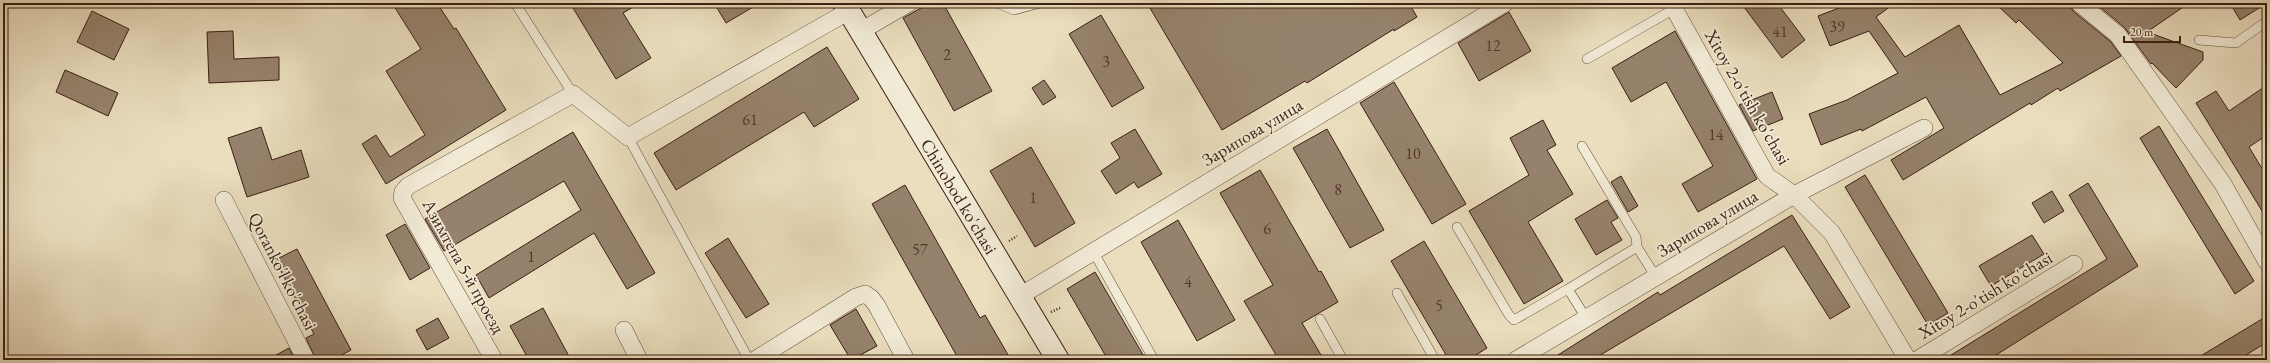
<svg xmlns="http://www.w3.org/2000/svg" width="2270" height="363" font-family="'EB Garamond',serif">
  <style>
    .building { fill: #96826c; stroke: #3a1f13 }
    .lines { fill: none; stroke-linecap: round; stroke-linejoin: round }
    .lane-casing { stroke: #664f3e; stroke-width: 10 }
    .street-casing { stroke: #664f3e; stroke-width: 18 }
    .secondary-casing { stroke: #3a1f13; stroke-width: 24 }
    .path { stroke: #3a1f13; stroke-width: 2.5; stroke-dasharray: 1 2; stroke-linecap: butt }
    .lane { stroke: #f1ead5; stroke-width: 9 }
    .street { stroke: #f1ead5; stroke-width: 17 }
    .secondary { stroke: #f1ead5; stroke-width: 22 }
    .labels { text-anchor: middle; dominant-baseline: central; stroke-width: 3.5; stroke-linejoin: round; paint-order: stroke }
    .number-label { font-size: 16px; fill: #513829 }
    .street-label { font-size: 18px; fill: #3a1f13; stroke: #f1ead5 }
  </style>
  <rect width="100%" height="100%" fill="#eadebe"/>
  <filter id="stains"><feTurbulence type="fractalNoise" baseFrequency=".005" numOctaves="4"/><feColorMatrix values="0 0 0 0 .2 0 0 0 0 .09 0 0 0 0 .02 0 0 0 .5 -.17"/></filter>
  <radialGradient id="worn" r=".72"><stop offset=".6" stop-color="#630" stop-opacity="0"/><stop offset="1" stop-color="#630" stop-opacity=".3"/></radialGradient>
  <!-- building -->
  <path class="building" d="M 392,3 L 437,3 L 454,29 L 456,28 L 506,110 L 386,184 L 362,144 L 376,135 L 390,157 L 425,135 L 386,71 L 421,49 Z
    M 570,3 L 640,3 L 623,13 L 651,58 L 616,79 Z
    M 714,3 L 760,3 L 726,23 Z
    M 930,3 L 943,3 L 992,91 L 954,111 L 903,18 Z
    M 1147,3 L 1409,3 L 1417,17 L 1394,31 L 1394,29 L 1307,83 L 1305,81 L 1222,130 Z
    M 1741,3 L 1777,3 L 1805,40 L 1782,58 Z
    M 1852,3 L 1895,3 L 1876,17 L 1905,57 L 1959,25 L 2000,95 L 2063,63 L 2019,20 L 2016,23 L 1995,3 L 2069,3 L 2073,11 L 2111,42 L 2121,56 L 2060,91 L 2058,88 L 2031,105 L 2030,103 L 1903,180 L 1891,160 L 1944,128 L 1926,97 L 1862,131 L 1861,129 L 1821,145 L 1809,114 L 1847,100 L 1898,73 L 1869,31 L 1830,46 L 1818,16 Z
    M 2095,3 L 2189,3 L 2147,32 L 2203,52 L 2203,60 L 2176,88 L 2152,63 L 2151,64 L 2124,27 Z
    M 2230,3 L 2267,3 L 2240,20 Z
    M 92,11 L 129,29 L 114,60 L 77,42 Z
    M 1509,12 L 1531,51 L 1479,81 L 1458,43 Z
    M 1101,15 L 1144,88 L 1112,107 L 1069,34 Z
    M 233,31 L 234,59 L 279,57 L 279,80 L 209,83 L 207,32 Z
    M 1675,31 L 1757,179 L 1698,212 L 1682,184 L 1713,166 L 1666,82 L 1631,102 L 1612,68 Z
    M 827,47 L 859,99 L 814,127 L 804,112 L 676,190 L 654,153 Z
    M 65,70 L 118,93 L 108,116 L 56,92 Z
    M 1044,80 L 1056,97 L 1043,105 L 1032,88 Z
    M 1394,82 L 1466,204 L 1432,224 L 1360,103 Z
    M 2267,85 L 2267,135 L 2249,147 L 2267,177 L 2267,219 L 2196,103 L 2216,91 L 2229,111 Z
    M 1772,92 L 1783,119 L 1753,131 L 1739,105 Z
    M 1543,120 L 1556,145 L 1547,150 L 1573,194 L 1528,222 L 1563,281 L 1524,304 L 1469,211 L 1529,175 L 1510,138 Z
    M 2159,126 L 2254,281 L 2235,294 L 2140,138 Z
    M 261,127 L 272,160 L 301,150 L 309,177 L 247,197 L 228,138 Z
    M 1135,129 L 1162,174 L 1138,188 L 1134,182 L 1116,194 L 1101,171 L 1120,158 L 1111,143 Z
    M 1327,129 L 1384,230 L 1350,248 L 1293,148 Z
    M 573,132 L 655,273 L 627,289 L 594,233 L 489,298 L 476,275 L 581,210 L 564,181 L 444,251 L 425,219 Z
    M 1031,147 L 1075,223 L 1035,247 L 990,171 Z
    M 1260,170 L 1319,272 L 1321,271 L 1338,302 L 1302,323 L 1324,360 L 1279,360 L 1244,301 L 1273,285 L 1220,193 Z
    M 1865,175 L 1948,313 L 1928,325 L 1845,187 Z
    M 1621,176 L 1638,206 L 1628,212 L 1611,182 Z
    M 2088,183 L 2138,266 L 1988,360 L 1943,360 L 2107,259 L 2069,195 Z
    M 905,185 L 980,318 L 985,315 L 1011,360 L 959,360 L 872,204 Z
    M 2052,191 L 2064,211 L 2044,223 L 2032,203 Z
    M 1607,200 L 1618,218 L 1611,222 L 1622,240 L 1596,255 L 1575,219 Z
    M 1792,215 L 1850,307 L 1830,319 L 1784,246 L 1592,360 L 1550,360 L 1658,292 L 1660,295 Z
    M 1178,220 L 1235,320 L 1197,341 L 1141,242 Z
    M 405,224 L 430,268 L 410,280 L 386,235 Z
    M 2032,235 L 2044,254 L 1991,286 L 1979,266 Z
    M 728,238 L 769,304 L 746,318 L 705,253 Z
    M 1424,241 L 1487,348 L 1468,360 L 1449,360 L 1391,261 Z
    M 297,249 L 351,350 L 332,360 L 316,360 L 306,338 L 314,334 L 275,260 Z
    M 1095,272 L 1146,360 L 1108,360 L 1067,289 Z
    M 543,308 L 571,360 L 529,360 L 510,326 Z
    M 856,309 L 877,346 L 851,360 L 830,325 Z
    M 2267,316 L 2267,342 L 2238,360 L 2194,360 Z
    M 438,318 L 449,338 L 427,350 L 416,330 Z
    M 289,348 L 295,360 L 267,360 Z"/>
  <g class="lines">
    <defs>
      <path id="lane" d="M 515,3 L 573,94
        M 997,3 L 1014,10 L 1040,3
        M 2199,40 L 2236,43 L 2267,21
        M 1587,59 L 1674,9
        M 628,137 L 749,360
        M 1582,146 L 1636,237 L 1637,247 L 1568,289 L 1586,318
        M 1457,227 L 1509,315 L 1514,320 L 1568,289
        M 1637,247 L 1656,277
        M 1093,251 L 1154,360
        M 1397,293 L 1435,360
        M 1320,319 L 1343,360"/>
      <path id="street" d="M 1671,3 L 1767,176 L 1794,195 L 1832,233 L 1908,360
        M 2079,3 L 2118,35 L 2223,184 L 2267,262
        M 861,31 L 909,3
        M 224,200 L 306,360
        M 1020,296 L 1505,3
        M 624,330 L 639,360
        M 494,360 L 402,198 L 403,192 L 408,186 L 573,94 L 628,137 L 849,11
        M 755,360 L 856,297 L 865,294 L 871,298 L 877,306 L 906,360
        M 1516,360 L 1794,195 L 1924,128
        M 1917,360 L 2074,264"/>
      <g id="secondary">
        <path id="s1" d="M 844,3 L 1058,360"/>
      </g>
    </defs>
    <!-- lane casing -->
    <use href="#lane" class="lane-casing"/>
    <!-- street casing -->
    <use href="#street" class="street-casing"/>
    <!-- secondary casing -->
    <use href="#secondary" class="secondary-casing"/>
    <!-- path -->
    <path class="path" d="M 805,7 L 811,3
      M 1009,241 L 1017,236
      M 1051,312 L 1060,308"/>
    <!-- lane -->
    <use href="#lane" class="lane"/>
    <!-- street -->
    <use href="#street" class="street"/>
    <!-- secondary -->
    <use href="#secondary" class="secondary"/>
  </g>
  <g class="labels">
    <!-- number labels -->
    <g class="number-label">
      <text x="1837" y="26">39</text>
      <text x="1780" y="31">41</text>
      <text x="1493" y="45">12</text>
      <text x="947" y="54">2</text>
      <text x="1106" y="61">3</text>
      <text x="750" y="119">61</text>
      <text x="1716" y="134">14</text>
      <text x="1413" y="153">10</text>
      <text x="1338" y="189">8</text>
      <text x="1033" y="197">1</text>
      <text x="1267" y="228">6</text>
      <text x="920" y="249">57</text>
      <text x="531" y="256">1</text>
      <text x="1188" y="281">4</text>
      <text x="1439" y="305">5</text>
    </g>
    <!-- street labels -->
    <g class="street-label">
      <text transform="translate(1748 97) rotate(60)">Xitoy 2-o'tish ko'chasi</text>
      <text transform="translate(1252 132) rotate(-31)">Зарипова улица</text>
      <text stroke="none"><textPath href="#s1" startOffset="225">Chinobod ko'chasi</textPath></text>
      <text transform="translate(1707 223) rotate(-31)">Зарипова улица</text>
      <text transform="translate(464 266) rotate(61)">Азимтепа 5-й проезд</text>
      <text transform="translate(283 271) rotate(63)">Qoranko'l ko'chasi</text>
      <text transform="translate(1985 295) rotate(-31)">Xitoy 2-o'tish ko'chasi</text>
    </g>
  </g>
  <!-- margin -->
  <rect width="2270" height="363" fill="none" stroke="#eadebe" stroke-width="16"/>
  <rect x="4" y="4" width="2262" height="355" fill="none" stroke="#3a1f13" stroke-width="2"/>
  <rect x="8" y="8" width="2254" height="347" fill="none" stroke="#3a1f13"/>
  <!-- scale -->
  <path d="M2124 36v6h56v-6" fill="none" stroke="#3a1f13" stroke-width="2"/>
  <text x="2130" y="36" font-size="12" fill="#3a1f13" stroke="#f1ead5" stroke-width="3" paint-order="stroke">20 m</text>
  <rect width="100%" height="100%" filter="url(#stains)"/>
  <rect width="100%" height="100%" fill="url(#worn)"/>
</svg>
